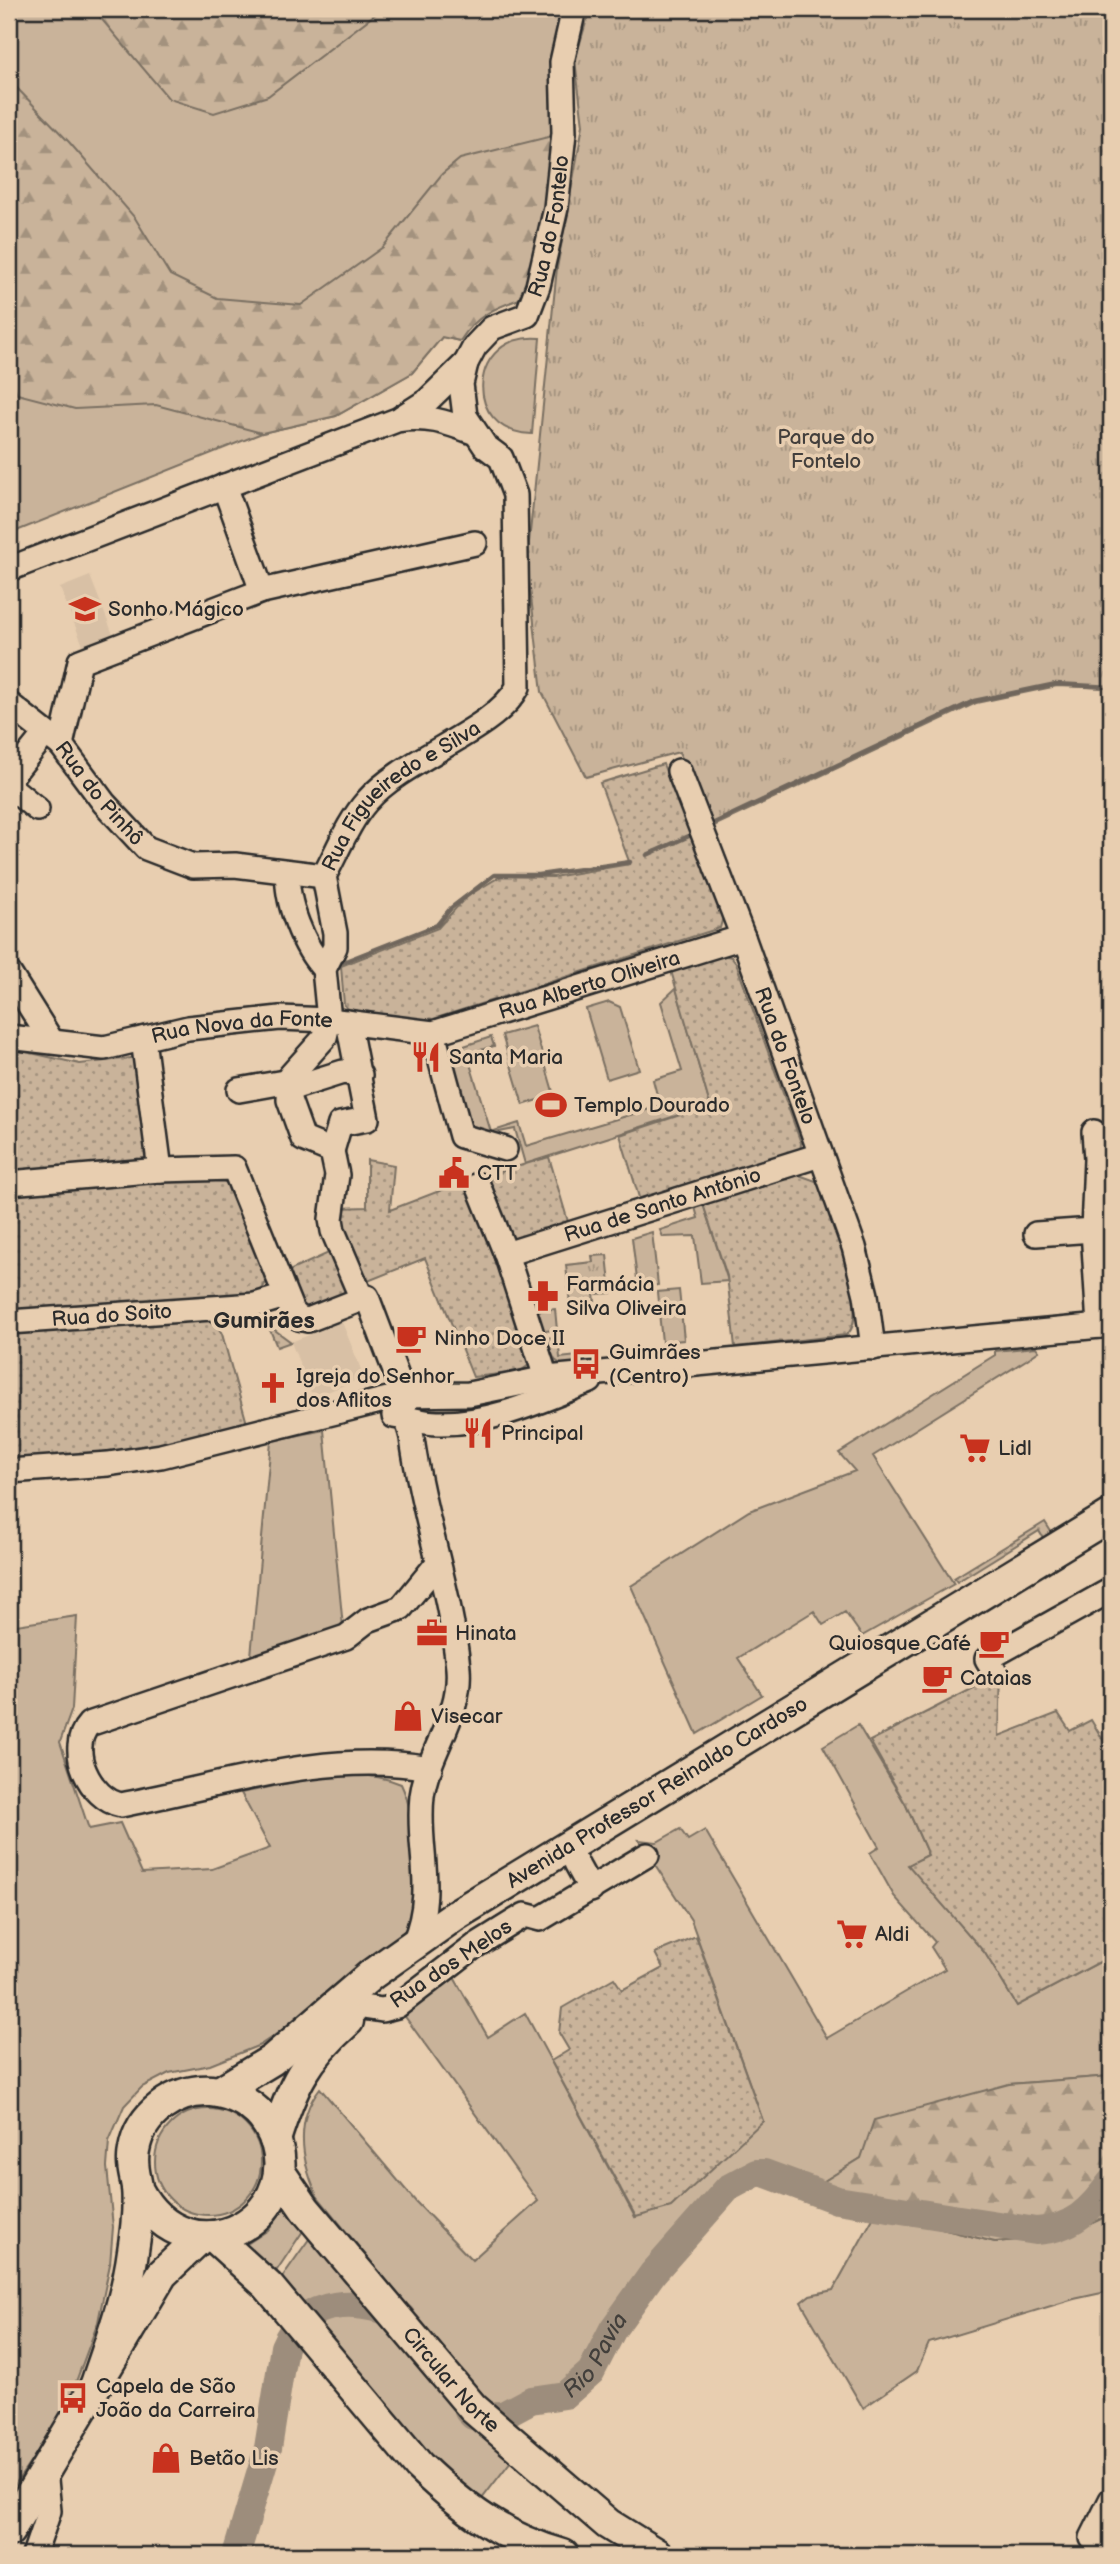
<svg xmlns="http://www.w3.org/2000/svg" width="1120" height="2564" font-family="'Balsamiq Sans',sans-serif">
  <style>
    .built { fill: #d8c0a5 }
    .grass { fill: #c9b39a; stroke: #7a6f62; stroke-width: 2 }
    .forest { fill: url(#forest-firs); stroke: #7a6f62; stroke-width: 2 }
    .park { fill: url(#park-tufts); stroke: #7a6f62; stroke-width: 2 }
    .garden { fill: url(#garden-dots); stroke: #7a6f62; stroke-width: 2 }
    .lines { fill: none; stroke-linecap: round; stroke-linejoin: round }
    .stream { stroke: #6f665b; stroke-width: 4.5 }
    .river { stroke: #9d8d7b; stroke-width: 28 }
    .minor-casing { stroke: #2b2b2b; stroke-width: 28 }
    .major-casing { stroke: #2b2b2b; stroke-width: 35 }
    .minor { stroke: #e8ceb0; stroke-width: 23 }
    .major { stroke: #e8ceb0; stroke-width: 30 }
    .labels { text-anchor: middle; dominant-baseline: central; stroke-width: 7; stroke-linejoin: round; paint-order: stroke }
    .street-label { font-size: 21px; fill: #2b2b2b; stroke: #e8ceb0 }
    .park-label { font-size: 21px; fill: #433f3c; stroke: #e8ceb0 }
    .poi-label { font-size: 21px; fill: #2b2b2b; stroke: #e8ceb0; text-anchor: start }
    .neighbourhood-label { font-size: 23px; font-weight: bold; fill: #2b2b2b; stroke: #e8ceb0 }
    .water-label { font-size: 23px; font-style: italic; fill: #423f3b; stroke: #e8ceb0 }
  </style>
  <defs>
    <pattern id="forest-firs" width="22" height="20" patternUnits="userSpaceOnUse" patternTransform="scale(1.75)"><rect width="22" height="20" fill="#c9b39a"/><path d="M5 1l3.5 6h-7zM16 11l3.5 6h-7z" fill="#a3927e"/></pattern>
    <pattern id="park-tufts" width="24" height="20" patternUnits="userSpaceOnUse" patternTransform="scale(1.75)"><rect width="24" height="20" fill="#c9b39a"/><path d="M3 7l-1-3M5 7V3M7 7l1-3M15 17l-1-3M17 17v-4M19 17l1-3" fill="none" stroke="#a3927e"/></pattern>
    <pattern id="garden-dots" width="8" height="8" patternUnits="userSpaceOnUse" patternTransform="scale(1.75)"><rect width="8" height="8" fill="#c9b39a"/><path d="M2 2h.1M6 6h.1" fill="none" stroke="#a3927e" stroke-width="1.8" stroke-linecap="round"/></pattern>
  </defs>
  <rect width="100%" height="100%" fill="#e8ceb0"/>
  <filter id="ink" filterUnits="userSpaceOnUse"><feTurbulence type="fractalNoise" baseFrequency=".0143" numOctaves="2"/><feDisplacementMap in="SourceGraphic" scale="14" xChannelSelector="R" yChannelSelector="G"/><feConvolveMatrix kernelMatrix="1 2 1 2 8 2 1 2 1" color-interpolation-filters="sRGB"/></filter>
  <g filter="url(#ink)">
    <!-- built -->
    <path class="built" d="M 90,576 L 114,637 L 84,648 L 60,588 Z
      M 342,1322 L 364,1377 L 313,1398 L 291,1342 Z"/>
    <!-- grass -->
    <path class="grass" d="M 9,9 L 565,9 L 556,135 L 525,297 C 496,307 476,315 460,341 L 442,337 L 412,373 L 336,416 L 262,433 L 9,534 Z
      M 540,338 L 532,434 C 461,433 468,331 540,338 Z
      M 676,988 L 710,1105 L 525,1164 L 515,1129 L 489,1134 L 469,1124 L 450,1054 L 458,1048 L 491,1037 L 494,1046 L 467,1054 L 491,1132 L 519,1123 L 526,1146 L 660,1106 L 653,1080 L 682,1071 L 661,1002 Z
      M 609,1002 L 620,1007 L 639,1069 L 607,1079 L 586,1009 Z
      M 534,1026 L 554,1095 L 523,1105 L 502,1035 Z
      M 703,1204 L 728,1281 L 701,1283 L 695,1236 L 663,1237 L 660,1230 L 698,1218 L 695,1207 Z
      M 652,1232 L 658,1285 L 638,1288 L 632,1238 Z
      M 679,1290 L 684,1340 L 662,1342 L 657,1292 Z
      M 555,1309 L 557,1330 L 543,1331 L 535,1311 Z
      M 558,1337 L 560,1358 L 596,1354 L 597,1363 L 562,1365 L 555,1360 L 544,1338 Z
      M 1036,1347 L 1039,1351 L 1026,1360 L 873,1456 L 954,1584 L 862,1636 L 845,1612 L 823,1625 L 814,1611 L 738,1658 L 762,1695 L 697,1734 L 631,1586 L 749,1511 L 855,1471 L 839,1453 L 995,1355 L 995,1351 Z
      M 324,1430 L 343,1627 L 253,1657 L 251,1656 L 271,1441 Z
      M 77,1616 L 72,1709 L 60,1742 L 89,1829 L 120,1823 L 142,1873 L 212,1869 L 270,1848 L 241,1793 C 290,1784 353,1763 401,1784 C 421,1826 413,1881 410,1926 L 296,2021 L 260,2045 L 210,2065 L 169,2073 L 142,2087 L 124,2106 L 109,2141 L 107,2167 L 113,2227 L 110,2264 L 98,2322 L 64,2414 L 9,2493 L 9,1626 Z
      M 858,1725 L 906,1805 L 928,1855 L 909,1865 L 985,1953 L 1017,2006 L 1111,1956 L 1111,2076 L 1009,2084 L 861,2158 L 813,2188 L 761,2168 L 728,2184 L 651,2269 L 610,2327 L 584,2372 L 563,2390 L 530,2394 L 499,2411 L 470,2382 L 317,2196 C 301,2160 294,2121 320,2088 L 416,2202 L 472,2260 L 538,2201 L 401,2011 L 451,1972 L 488,2037 L 525,2013 L 635,2217 L 763,2121 L 691,1920 L 639,1840 L 657,1842 L 680,1829 L 688,1840 L 705,1830 L 827,2038 L 945,1969 L 931,1947 L 935,1942 L 894,1896 L 870,1853 L 879,1847 L 823,1746 Z
      M155 2162a53 53 0 1 1 106 0a53 53 0 1 1-106 0Z
      M 286,2206 L 307,2225 L 273,2276 L 244,2246 L 268,2230 Z
      M 876,2213 L 995,2242 L 1065,2236 L 1111,2214 L 1111,2291 L 1074,2299 L 929,2343 L 917,2371 L 863,2408 L 801,2302 L 810,2295 L 833,2290 Z
      M 314,2232 L 514,2457 L 478,2504 L 421,2454 L 278,2283 Z"/>
    <!-- forest -->
    <path class="forest" d="M 93,9 L 382,9 L 268,96 L 214,113 L 169,99 Z
      M 14,85 L 69,142 L 135,218 L 170,275 L 217,298 L 301,305 L 383,247 L 442,174 L 460,159 L 556,135 L 541,237 L 525,297 C 496,307 476,315 460,341 L 442,337 L 412,373 L 336,416 L 262,433 L 156,405 L 75,409 L 17,394 L 9,369 L 9,86 Z
      M 1111,2076 L 1111,2214 L 1065,2236 L 995,2242 L 867,2211 L 813,2188 L 861,2158 L 874,2120 L 1009,2084 Z"/>
    <!-- park -->
    <path class="park" d="M 590,9 L 1111,9 L 1111,688 L 1057,686 L 976,703 L 714,826 L 679,752 L 586,777 L 542,692 L 527,562 L 557,268 L 583,125 L 575,60 Z
      M 607,1255 L 611,1293 L 594,1294 L 595,1301 L 570,1304 L 566,1265 L 593,1262 L 592,1256 Z"/>
    <!-- garden -->
    <path class="garden" d="M 663,764 L 723,917 L 720,928 L 427,1021 L 353,1013 L 344,1005 L 341,966 L 438,928 L 466,897 L 501,876 L 553,877 L 630,864 L 600,783 Z
      M 724,955 L 731,957 L 736,963 L 801,1143 L 800,1153 L 641,1204 L 620,1135 L 710,1105 L 671,971 Z
      M 9,1048 L 80,1064 L 139,1057 L 151,1163 L 9,1172 Z
      M 549,1157 L 569,1225 L 512,1240 L 500,1224 L 486,1176 Z
      M 367,1160 L 394,1165 L 390,1210 L 465,1181 L 531,1353 L 529,1365 L 519,1372 L 473,1377 L 425,1258 L 363,1283 L 342,1234 L 339,1208 L 367,1207 Z
      M 799,1175 L 816,1181 C 831,1204 872,1318 846,1335 L 735,1347 L 727,1276 L 703,1204 Z
      M 219,1178 L 232,1187 L 264,1269 L 265,1284 L 259,1294 L 9,1315 L 9,1192 Z
      M 335,1250 L 354,1294 L 305,1310 L 289,1271 Z
      M 205,1319 L 217,1325 L 222,1334 L 248,1427 L 138,1451 L 9,1460 L 9,1334 Z
      M 268,1325 L 291,1342 L 277,1347 Z
      M 1111,1496 L 1045,1541 L 1039,1531 L 957,1582 L 954,1578 L 1045,1522 L 1052,1533 Z
      M 1001,1674 L 999,1736 L 1058,1713 L 1070,1731 L 1091,1720 L 1111,1753 L 1111,1956 L 1017,2006 L 985,1953 L 908,1865 L 928,1855 L 906,1805 L 870,1741 Z
      M 696,1936 L 763,2121 L 671,2207 L 636,2217 L 551,2061 L 569,2050 L 559,2033 L 562,2008 L 614,1978 L 622,1990 L 663,1968 L 655,1953 Z"/>
    <g class="lines">
      <!-- stream -->
      <path class="stream" d="M 712,824 L 974,701 L 1056,684 L 1111,687
        M 647,855 L 689,836
        M 338,964 L 437,925 L 451,908 L 494,875 L 539,875 L 630,862"/>
      <!-- river -->
      <g class="river">
        <path id="s1" d="M 468,2411 L 473,2416 L 503,2415 L 531,2400 L 565,2395 L 591,2372 L 613,2329 L 653,2273 L 728,2188 L 756,2173 L 764,2173 L 837,2200 L 1036,2231 C 1072,2229 1091,2210 1111,2182"/>
        <path d="M 236,2555 L 268,2448 L 284,2347 C 305,2295 360,2299 402,2317"/>
      </g>
      <defs>
        <g id="minor">
          <path d="M 402,417 L 427,401 L 466,363"/>
          <path d="M 224,486 L 262,591"/>
          <path d="M 9,569 L 397,420 C 426,415 446,422 473,432"/>
          <path id="s2" d="M 9,704 L 61,745 L 104,803 L 146,848 L 193,866 L 235,865 L 324,876"/>
          <path d="M 61,745 L 80,661 L 262,591 L 475,543"/>
          <path id="s3" d="M 679,771 L 743,937 L 854,1247 L 866,1295 L 873,1348"/>
          <path d="M 9,779 L 45,734"/>
          <path d="M 9,786 L 37,809"/>
          <path d="M 288,872 C 285,901 304,948 324,969"/>
          <path d="M 9,973 L 51,1040"/>
          <path d="M 433,1033 L 461,1136 L 505,1149"/>
          <path id="s4" d="M 9,1037 L 104,1048 L 188,1028 L 280,1018 L 329,1020 L 433,1033 L 743,937"/>
          <path d="M 143,1039 L 160,1170"/>
          <path d="M 289,1089 L 343,1072 L 360,1075"/>
          <path d="M 239,1090 L 290,1081"/>
          <path d="M 332,1151 L 340,1124 L 367,1119 L 348,1022"/>
          <path d="M 9,1183 L 160,1170 L 234,1168 L 292,1311 L 299,1318 L 308,1320 L 367,1297 L 404,1395"/>
          <path d="M 478,1185 L 506,1254 L 550,1390"/>
          <path d="M 1093,1230 L 1099,1326"/>
          <path d="M 1036,1234 L 1093,1230 L 1096,1159 L 1094,1132"/>
          <path id="s5" d="M 506,1254 L 820,1155"/>
          <path id="s6" d="M 362,1299 L 333,1231 L 331,1219 L 337,1175 L 332,1151 L 303,1139 L 289,1100 L 290,1076 L 325,1037 L 329,1020 L 324,969 L 335,947 L 335,933 L 324,876 C 337,852 349,821 367,801 C 404,758 495,731 518,687 L 515,495 L 501,458 L 485,446 L 465,416 L 461,384 L 466,363 L 475,346 L 492,328 L 527,315 L 538,286 L 556,208 L 564,133 L 562,62 L 574,9"/>
          <path id="s7" d="M 9,1322 L 255,1305 L 285,1296"/>
          <path d="M 394,1416 C 409,1418 423,1423 438,1423 C 492,1424 542,1400 590,1381"/>
          <path d="M 9,1471 L 108,1464 L 161,1456 L 404,1395 L 469,1394 L 547,1378 L 1111,1325"/>
          <path d="M 995,1672 L 987,1659 L 1111,1590"/>
          <path d="M 430,1768 C 325,1750 224,1785 121,1805 C 90,1799 66,1749 89,1724 L 346,1637 L 368,1620 L 401,1608 L 437,1564"/>
          <path d="M 576,1863 L 591,1890"/>
          <path d="M 414,1943 C 437,1887 416,1850 422,1796 C 428,1751 462,1715 458,1668 C 451,1591 422,1514 412,1438 C 410,1426 402,1412 404,1402 L 414,1394"/>
          <path d="M 363,2007 L 382,2010 L 397,2006 L 475,1946 L 525,1915 L 540,1919 L 647,1855"/>
          <path d="M 1092,2538 L 1111,2500"/>
          <path d="M 34,2555 L 49,2511 L 45,2469"/>
        </g>
        <g id="major">
          <path id="s8" d="M 219,2092 L 272,2060 L 372,1974 L 454,1916 L 1111,1515"/>
          <path d="M 275,2140 C 292,2086 305,2059 348,2021"/>
          <path id="s9" d="M 279,2171 L 305,2209 L 473,2408 L 608,2524 L 658,2555"/>
          <path d="M 213,2236 L 268,2286 L 419,2466 C 464,2509 503,2538 563,2555"/>
          <path d="M 96,2384 C 111,2340 127,2297 133,2251 C 136,2232 139,2207 137,2187 C 135,2175 131,2164 134,2150 C 140,2114 175,2089 211,2091 C 233,2093 256,2105 268,2125 C 318,2210 191,2290 137,2189"/>
          <path d="M 9,2531 L 162,2274 L 201,2237"/>
          <path d="M 1110,2555 L 1111,2553"/>
        </g>
      </defs>
      <!-- minor casing -->
      <use href="#minor" class="minor-casing"/>
      <!-- major casing -->
      <use href="#major" class="major-casing"/>
      <!-- minor -->
      <use href="#minor" class="minor"/>
      <!-- major -->
      <use href="#major" class="major"/>
    </g>
  </g>
  <!-- icons -->
  <defs>
    <symbol id="school-bare" viewBox="-9 -9 18 18"><path d="M0-5L7-2L0 1L-7-2ZM-4 1L0 2.5L4 1V4Q0 6-4 4Z" fill="#c8321e" stroke="#e8ceb0" stroke-width="2.5" paint-order="stroke"/></symbol>
    <symbol id="restaurant-bare" viewBox="-9 -9 18 18"><path d="M-5-6h1v4h1v-4h1v4h1v-4h1v5L-1.5 .5V6h-2V.5L-5-1ZM5-6V6H3V1.5H1.5Q1.5-4 5-6Z" fill="#c8321e" stroke="#e8ceb0" stroke-width="2.5" paint-order="stroke"/></symbol>
    <symbol id="stadium-bare" viewBox="-9 -9 18 18"><path d="M0-5a6.5 5 0 1 0 0 10a6.5 5 0 1 0 0-10ZM-3.5-1.8h7v3.6h-7Z" fill="#c8321e" stroke="#e8ceb0" stroke-width="2.5" paint-order="stroke"/></symbol>
    <symbol id="civic-bare" viewBox="-9 -9 18 18"><path d="M-.6-6.5H3V-4.5H.6V-3L4-1V1h2V6H-6V1h2V-1L-.6-3ZM-1.2 2.5V6h2.4V2.5Z" fill="#c8321e" stroke="#e8ceb0" stroke-width="2.5" paint-order="stroke"/></symbol>
    <symbol id="pharmacy-bare" viewBox="-9 -9 18 18"><path d="M-2-6h4v4h4v4h-4v4h-4v-4h-4v-4h4Z" fill="#c8321e" stroke="#e8ceb0" stroke-width="2.5" paint-order="stroke"/></symbol>
    <symbol id="cafe-bare" viewBox="-9 -9 18 18"><path d="M-5.5-4.5H6V0H3Q3 3.5 0 3.5H-2.5Q-5.5 3.5-5.5 0ZM3-3.2v2h1.7v-2ZM-6 4.5H4V6H-6Z" fill="#c8321e" stroke="#e8ceb0" stroke-width="2.5" paint-order="stroke"/></symbol>
    <symbol id="bus-bare" viewBox="-9 -9 18 18"><path d="M-5-6H5V4H4V6H2V4H-2V6H-4V4H-5ZM-3.5-4V0h7V-4ZM-3.5 1.2v1.5H-2V1.2ZM2 1.2v1.5H3.5V1.2Z" fill="#c8321e" stroke="#e8ceb0" stroke-width="2.5" paint-order="stroke"/></symbol>
    <symbol id="church-bare" viewBox="-9 -9 18 18"><path d="M-1.2-6h2.4v3.5h3.3v2.4h-3.3V6h-2.4V-.1h-3.3v-2.4h3.3Z" fill="#c8321e" stroke="#e8ceb0" stroke-width="2.5" paint-order="stroke"/></symbol>
    <symbol id="supermarket-bare" viewBox="-9 -9 18 18"><path d="M-6-5.5h2.5l.6 2H6L4.5 2H-2.5L-4.4-4H-6ZM-1.5 3.2a1.3 1.3 0 1 0 .1 0ZM3 3.2a1.3 1.3 0 1 0 .1 0Z" fill="#c8321e" stroke="#e8ceb0" stroke-width="2.5" paint-order="stroke"/></symbol>
    <symbol id="office-bare" viewBox="-9 -9 18 18"><path d="M-6-3h4V-5.5h4V-3h4V5H-6ZM-1-4.5V-3h2v-1.5ZM-6 0V1H6V0Z" fill="#c8321e" stroke="#e8ceb0" stroke-width="2.5" paint-order="stroke"/></symbol>
    <symbol id="shop-bare" viewBox="-9 -9 18 18"><path d="M-5-2.5h2.3a2.7 3.5 0 0 1 5.4 0H5L5.5 6h-11ZM-1.5-2.5h3a1.5 2.3 0 0 0-3 0Z" fill="#c8321e" stroke="#e8ceb0" stroke-width="2.5" paint-order="stroke"/></symbol>
  </defs>
  <g fill-rule="evenodd">
    <use href="#school-bare" x="63" y="587" width="44" height="44"/>
    <use href="#restaurant-bare" x="404" y="1035" width="44" height="44"/>
    <use href="#stadium-bare" x="529" y="1083" width="44" height="44"/>
    <use href="#civic-bare" x="432" y="1151" width="44" height="44"/>
    <use href="#pharmacy-bare" x="521" y="1274" width="44" height="44"/>
    <use href="#cafe-bare" x="389" y="1316" width="44" height="44"/>
    <use href="#bus-bare" x="564" y="1342" width="44" height="44"/>
    <use href="#church-bare" x="251" y="1366" width="44" height="44"/>
    <use href="#restaurant-bare" x="456" y="1411" width="44" height="44"/>
    <use href="#supermarket-bare" x="953" y="1426" width="44" height="44"/>
    <use href="#office-bare" x="410" y="1611" width="44" height="44"/>
    <use href="#cafe-bare" x="972" y="1621" width="44" height="44"/>
    <use href="#cafe-bare" x="915" y="1656" width="44" height="44"/>
    <use href="#shop-bare" x="386" y="1694" width="44" height="44"/>
    <use href="#supermarket-bare" x="830" y="1912" width="44" height="44"/>
    <use href="#bus-bare" x="51" y="2376" width="44" height="44"/>
    <use href="#shop-bare" x="144" y="2436" width="44" height="44"/>
  </g>
  <g class="labels">
    <!-- street labels -->
    <g class="street-label">
      <text stroke="none"><textPath href="#s6" startOffset="1262">Rua do Fontelo</textPath></text>
      <text stroke="none"><textPath href="#s2" startOffset="128">Rua do Pinhô</textPath></text>
      <text stroke="none"><textPath href="#s6" startOffset="584">Rua Figueiredo e Silva</textPath></text>
      <text stroke="none"><textPath href="#s4" startOffset="592">Rua Alberto Oliveira</textPath></text>
      <text stroke="none"><textPath href="#s4" startOffset="236">Rua Nova da Fonte</textPath></text>
      <text stroke="none"><textPath href="#s3" startOffset="304">Rua do Fontelo</textPath></text>
      <text stroke="none"><textPath href="#s5" startOffset="164">Rua de Santo António</textPath></text>
      <text stroke="none"><textPath href="#s7" startOffset="103">Rua do Soito</textPath></text>
      <text stroke="none"><textPath href="#s8" startOffset="532">Avenida Professor Reinaldo Cardoso</textPath></text>
      <text transform="translate(451 1964) rotate(-34)">Rua dos Melos</text>
      <text stroke="none"><textPath href="#s9" startOffset="271">Circular Norte</textPath></text>
    </g>
    <!-- park labels -->
    <g class="park-label">
      <text x="826" y="437">Parque do<tspan x="826" dy="24">Fontelo</tspan></text>
    </g>
    <!-- poi labels -->
    <g class="poi-label">
      <text x="108" y="609">Sonho Mágico</text>
      <text x="449" y="1057">Santa Maria</text>
      <text x="574" y="1105">Templo Dourado</text>
      <text x="477" y="1173">CTT</text>
      <text x="566" y="1284">Farmácia<tspan x="566" dy="24">Silva Oliveira</tspan></text>
      <text x="434" y="1338">Ninho Doce II</text>
      <text x="609" y="1352">Guimrães<tspan x="609" dy="24">(Centro)</tspan></text>
      <text x="296" y="1376">Igreja do Senhor<tspan x="296" dy="24">dos Aflitos</tspan></text>
      <text x="501" y="1433">Principal</text>
      <text x="998" y="1448">Lidl</text>
      <text x="455" y="1633">Hinata</text>
      <text x="971" y="1643" text-anchor="end">Quiosque Café</text>
      <text x="960" y="1678">Cataias</text>
      <text x="431" y="1716">Visecar</text>
      <text x="875" y="1934">Aldi</text>
      <text x="96" y="2386">Capela de São<tspan x="96" dy="24">João da Carreira</tspan></text>
      <text x="189" y="2458">Betão Lis</text>
    </g>
    <!-- neighbourhood labels -->
    <g class="neighbourhood-label">
      <text x="264" y="1321">Gumirães</text>
    </g>
    <!-- water labels -->
    <g class="water-label">
      <text stroke="none"><textPath href="#s1" startOffset="154">Rio Pavia</textPath></text>
    </g>
  </g>
  <!-- margin -->
  <rect width="1120" height="2564" fill="none" stroke="#e8ceb0" stroke-width="35"/>
  <rect x="18" y="18" width="1085" height="2529" fill="none" stroke="#2b2b2b" stroke-width="2.5" filter="url(#ink)"/>
</svg>
